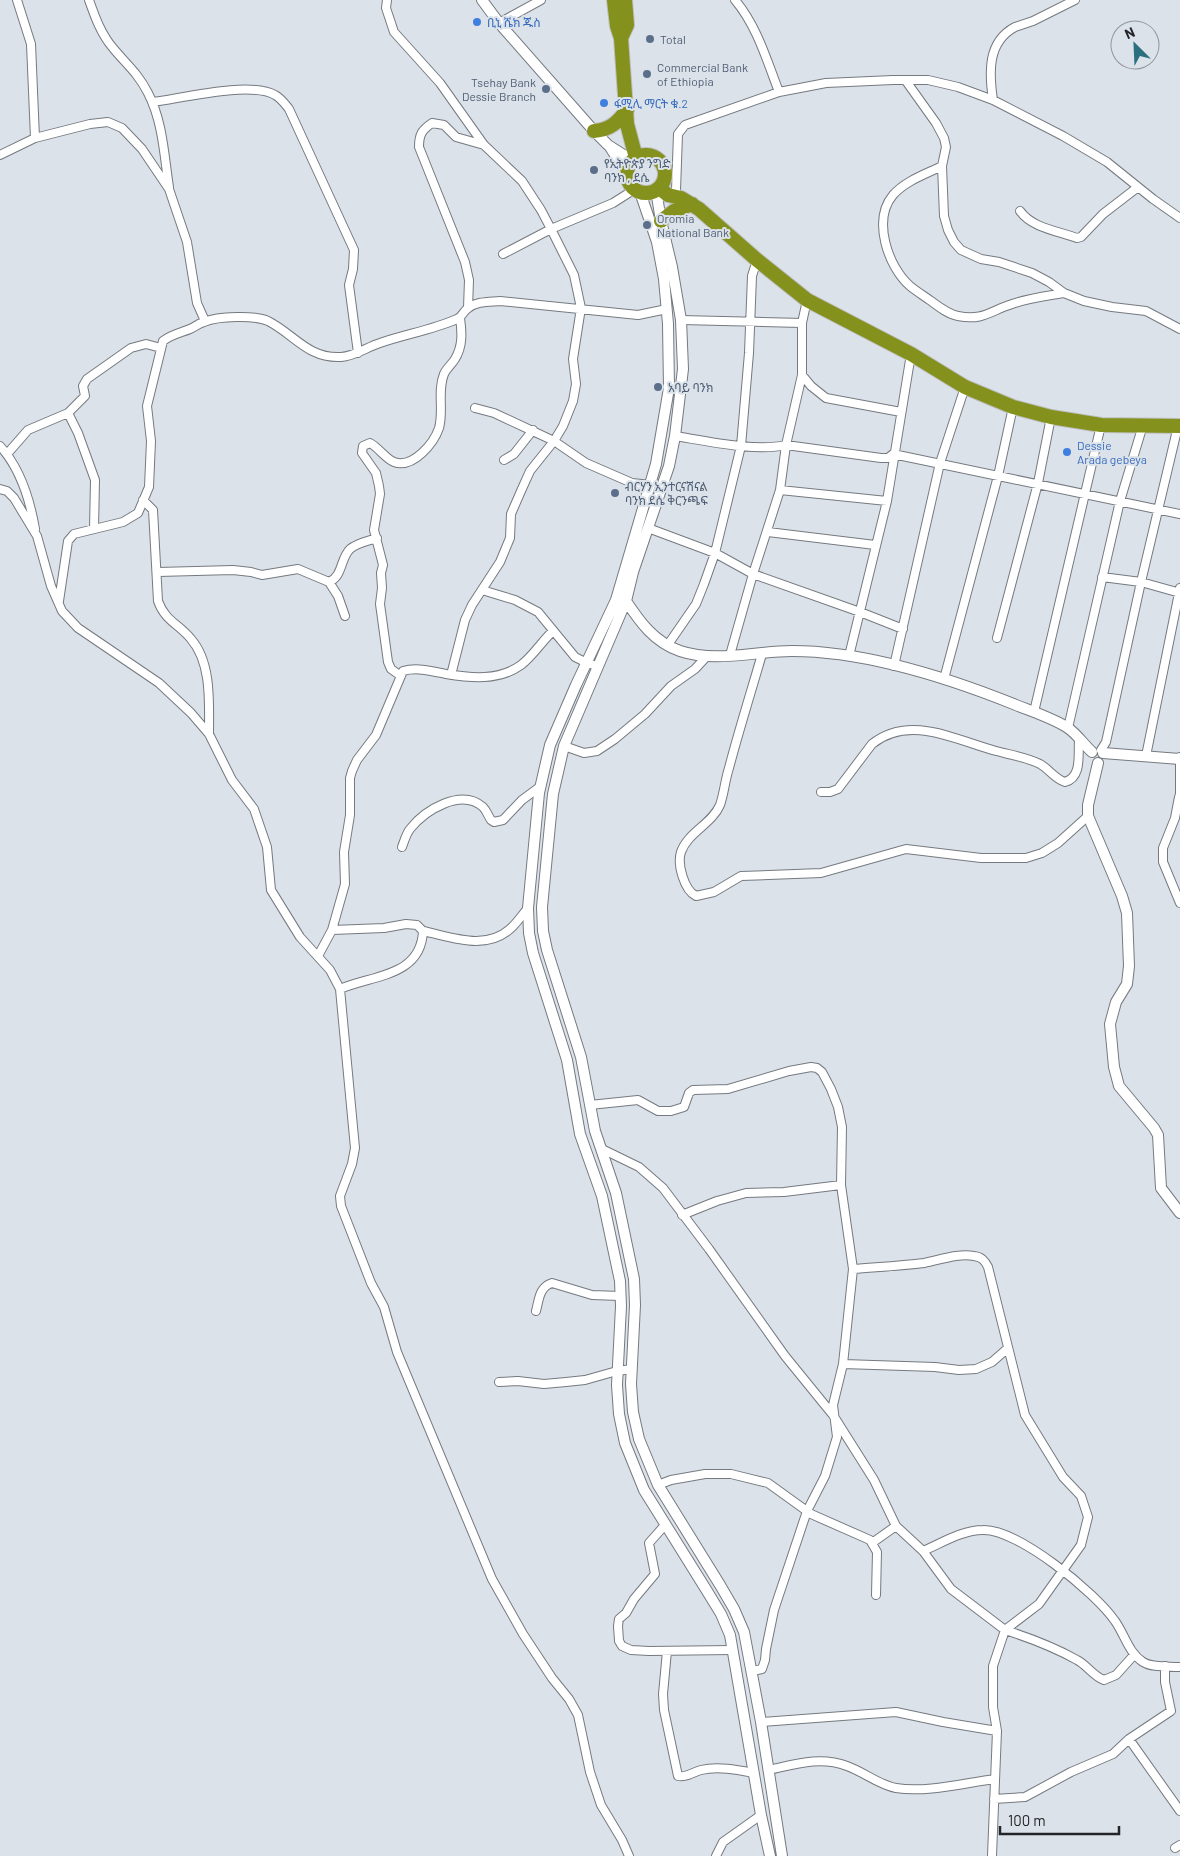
<svg xmlns="http://www.w3.org/2000/svg" width="1180" height="1856" font-family="Barlow,'Noto Sans Ethiopic',sans-serif">
  <style>
    .lines { fill: none; stroke-linecap: round; stroke-linejoin: round }
    .street-casing { stroke: #757a80; stroke-width: 10 }
    .secondary-casing { stroke: #757a80; stroke-width: 12 }
    .highway-casing { stroke: #bdbebe; stroke-width: 16 }
    .street { stroke: #fff; stroke-width: 8 }
    .secondary { stroke: #fff; stroke-width: 10 }
    .highway { stroke: #84911d; stroke-width: 14 }
    .shop-dot { fill: #3f7fe0; stroke: #dce2e9; stroke-width: 2 }
    .service-dot { fill: #5c6f8a; stroke: #dce2e9; stroke-width: 2 }
    .labels { text-anchor: middle; dominant-baseline: central; stroke-width: 4; stroke-linejoin: round; paint-order: stroke }
    .shop-label { font-size: 12px; fill: #366cbe; stroke: #dce2e9; text-anchor: start }
    .service-label { font-size: 12px; fill: #4e5e75; stroke: #dce2e9; text-anchor: start }
  </style>
  <rect width="100%" height="100%" fill="#dce2e9"/>
  <g class="lines">
    <defs>
      <path id="street" d="M 17,0 L 31,44 L 35,138
        M 89,0 C 95,17 101,34 113,48 C 126,64 138,73 148,93 C 163,122 164,155 169,187
        M 387,0 L 386,8 L 394,32 L 440,83 L 484,145 L 522,181 L 541,210 L 551,229 L 503,254
        M 735,0 C 757,26 767,61 779,92
        M 499,23 L 541,0
        M 906,81 L 936,123 L 944,138 L 946,147 L 942,166 L 944,216 L 948,230 L 954,242 L 961,250 L 981,259 L 999,262 L 1032,273 L 1049,282 L 1064,293 L 1084,301 L 1112,307 L 1146,311 L 1180,329
        M 993,100 C 989,73 987,42 1015,27 C 1021,25 1027,23 1033,21 C 1047,14 1061,7 1075,0
        M 153,102 C 183,98 250,81 275,95 C 281,98 285,104 289,109 L 354,250 L 353,269 L 349,285 L 358,353
        M 0,155 L 35,138 L 90,124 L 108,122 L 122,128 L 142,149 L 169,189 L 187,242 L 197,303 L 205,321
        M 942,166 C 926,174 905,181 893,195 C 872,220 888,267 910,286 C 916,291 924,296 931,301 C 939,307 948,314 958,316 C 983,321 990,311 1012,304 C 1029,298 1047,296 1064,293
        M 676,190 L 678,134 L 685,125 L 779,92 L 826,83 L 893,80 L 928,80 L 958,87 L 993,100 L 1063,136 L 1107,162 L 1153,199 L 1180,218
        M 1020,211 C 1032,228 1058,231 1077,238 L 1081,237 L 1103,214 L 1138,187
        M 468,308 L 469,280 L 465,262 L 419,147 C 419,134 422,130 432,123 L 444,125 L 456,137 L 484,145
        M 681,320 L 802,323
        M 802,375 L 811,386 L 826,398 L 901,412
        M 475,408 L 494,413 L 554,441 L 586,463 L 632,483 L 651,485
        M 68,413 L 78,433 L 95,480 L 94,529
        M 675,436 C 706,441 756,452 786,445 L 881,458 L 888,458 L 893,454 L 1180,514
        M 0,446 C 20,468 30,500 35,529
        M 7,454 L 28,430 L 68,413 L 85,396 L 83,386 L 87,379 L 131,348 L 146,344 L 161,348
        M 504,460 L 514,454 L 533,430
        M 0,489 L 7,491 L 14,498 L 37,536 L 51,586 L 62,611 L 78,628 L 159,683 L 191,713 L 209,734 L 232,780 L 254,809 L 267,847 L 271,890 L 300,937 L 330,970 L 340,989 L 355,1148 L 352,1164 L 340,1196 L 341,1206 L 371,1283 L 384,1307 L 397,1352 L 492,1579 L 523,1634 L 552,1678 L 569,1699 L 578,1715 L 590,1772 L 601,1805 L 622,1840 L 629,1856
        M 780,490 L 887,501
        M 143,500 L 153,510 L 158,601 C 165,621 179,624 191,639 C 212,663 209,704 209,734
        M 648,528 L 715,553 L 753,574 L 860,612 L 903,629
        M 768,532 L 875,545
        M 158,572 L 233,570 L 251,572 L 262,575 L 298,569 L 329,582 C 343,576 340,559 350,549 C 357,543 368,541 377,538
        M 1102,577 L 1141,582 L 1180,593
        M 329,582 L 338,596 L 345,616
        M 482,590 L 515,600 L 538,612 L 575,657 L 587,663 L 597,666
        M 59,601 L 68,541 L 74,534 L 123,522 L 138,513 L 149,487 L 151,441 L 147,406 L 163,341 C 172,334 180,333 190,329 C 195,327 199,323 204,322 C 218,316 255,315 268,321 C 294,334 308,359 341,357 C 355,356 367,347 380,343 C 406,334 432,330 457,319 C 462,317 463,312 467,309 C 476,301 489,302 500,301 L 638,315 L 667,309
        M 997,638 L 1038,483 L 1051,417
        M 667,646 L 696,604 L 704,584 L 715,553 L 741,446 L 749,353 L 752,276 L 757,260
        M 762,654 C 751,692 739,730 729,768 C 725,780 724,794 720,805 C 712,824 688,832 681,852 C 677,864 684,890 696,896 L 714,892 L 741,876 L 821,873 L 906,849 L 981,858 L 1026,858 L 1042,853 L 1058,843 L 1088,816
        M 730,655 L 753,574 L 780,490 L 786,445 L 802,375 L 802,323 L 807,300
        M 849,656 L 887,501 L 911,354
        M 894,666 L 940,463 L 965,387
        M 451,675 L 465,620 L 472,605 L 500,562 L 510,538 L 511,514 L 521,491 L 530,471 L 554,441 L 563,426 L 573,401 L 576,384 L 573,359 L 581,308 L 574,275 L 551,229 L 613,203 L 635,189
        M 401,676 L 391,669 L 388,662 L 380,604 L 382,588 L 381,573 L 383,565 L 374,530 L 380,494 L 379,486 L 376,473 L 362,453 L 363,446 L 370,443 C 379,448 386,459 394,462 C 413,469 434,443 439,428 C 444,411 437,391 444,374 C 446,369 452,364 455,359 C 463,346 462,332 460,318
        M 944,679 L 998,476 L 1013,407
        M 1034,712 L 1101,425
        M 1068,728 L 1120,501 L 1143,425
        M 564,746 L 584,753 L 597,751 L 615,739 L 645,714 L 671,686 L 695,669 L 707,656
        M 1101,750 L 1106,742 L 1141,582 L 1178,426
        M 1146,756 L 1180,588
        M 1180,757 L 1180,798
        M 821,792 L 830,792 L 838,789 L 872,744 C 910,714 955,740 996,751 C 1011,755 1026,757 1040,764 C 1049,769 1055,779 1065,782 C 1082,777 1078,756 1079,740
        M 1179,797 L 1175,818 L 1163,848 L 1163,862 L 1180,903
        M 402,847 C 404,842 406,834 410,829 C 425,810 461,788 483,807 C 487,811 488,816 491,820 L 494,822 L 503,820 L 522,800 L 541,786
        M 332,930 L 384,928 L 406,924 L 417,925 L 423,931 C 452,937 485,951 510,929 C 517,923 522,915 528,908
        M 318,956 L 332,930 L 345,884 L 344,852 L 350,815 L 350,778 L 352,771 L 357,760 L 376,735 L 403,671 C 417,667 432,671 446,674 C 471,678 499,681 521,665 C 533,656 542,641 553,631
        M 340,989 C 372,975 421,977 423,931
        M 590,1105 L 638,1100 L 658,1111 L 671,1111 L 684,1107 L 689,1093 L 693,1090 L 728,1089 L 789,1071 L 811,1067 L 817,1068 L 822,1072 L 831,1089 L 838,1107 L 842,1127 L 841,1185
        M 602,1149 L 639,1167 L 663,1188 L 709,1249 L 785,1356 L 833,1415 L 874,1480 L 896,1526 L 923,1551 L 951,1589 L 1005,1630 L 993,1666 L 993,1707 L 997,1731 L 992,1856
        M 682,1215 L 717,1201 L 746,1193 L 784,1192 L 841,1185 L 853,1269 L 843,1364 L 833,1405 L 837,1437 L 825,1476 L 807,1511 L 774,1610 L 766,1649 L 765,1660 L 762,1669 L 752,1671
        M 853,1269 C 877,1267 900,1266 924,1263 C 940,1260 958,1253 974,1256 C 982,1257 985,1261 988,1267 L 1025,1415 L 1063,1477 L 1081,1496 L 1088,1517 L 1081,1545 L 1039,1604 L 1005,1630 C 1030,1638 1054,1647 1077,1660 C 1087,1665 1093,1676 1104,1680 L 1116,1675 L 1134,1655
        M 536,1311 C 539,1300 539,1287 552,1283 L 592,1295 L 620,1296
        M 843,1364 L 935,1367 L 959,1370 L 976,1369 L 992,1362 L 1008,1348
        M 499,1382 L 518,1381 L 544,1384 L 566,1382 L 585,1380 L 617,1371 L 632,1369
        M 658,1485 L 671,1480 L 705,1474 L 731,1474 L 768,1483 L 811,1514 L 870,1540 L 877,1552 L 876,1595
        M 665,1525 L 649,1543 L 655,1574 L 634,1599 L 626,1613 L 619,1619 L 618,1626 L 619,1641 L 622,1646 L 631,1650 L 649,1651 L 733,1650
        M 872,1543 L 896,1526
        M 923,1551 C 942,1543 962,1530 983,1530 C 1018,1529 1096,1593 1115,1621 C 1125,1635 1128,1652 1143,1662 C 1152,1668 1169,1666 1180,1667
        M 667,1651 L 663,1694 L 664,1710 L 678,1776 C 686,1778 693,1772 701,1770 C 718,1766 738,1770 754,1773
        M 761,1722 L 896,1712 L 943,1722 L 997,1731
        M 1129,1739 L 1180,1811
        M 769,1770 C 796,1764 820,1756 847,1766 C 864,1772 879,1785 896,1788 C 926,1793 964,1783 995,1779
        M 994,1799 L 1025,1797 L 1071,1772 L 1113,1754 L 1129,1739 L 1171,1711 L 1165,1682 L 1165,1666
        M 1175,1848 L 1180,1845
        M 716,1856 L 723,1842 L 761,1815"/>
      <path id="secondary" d="M 482,0 L 499,23 L 594,131 L 608,145 L 633,161
        M 610,147 L 628,175
        M 656,190 L 661,221 L 672,267 L 681,320 L 683,369 L 675,436 L 669,466 L 633,572 L 626,601 L 564,746 L 553,794 L 542,907 L 543,931 L 547,950 L 581,1057 L 595,1131 L 616,1193 L 634,1279 L 635,1305 L 631,1384 L 633,1412 L 639,1439 L 658,1485 L 720,1585 L 734,1609 L 744,1632 L 761,1722 L 782,1856
        M 640,192 L 657,242 L 664,279 L 668,324 L 669,388 L 656,464 L 616,600 L 576,685 L 550,745 L 539,793 L 528,908 L 529,933 L 533,953 L 567,1060 L 580,1134 L 602,1196 L 620,1281 L 621,1306 L 617,1385 L 619,1414 L 625,1443 L 644,1490 L 707,1591 L 721,1614 L 730,1635 L 761,1815 L 770,1856
        M 626,601 C 640,622 654,642 680,651 C 716,663 755,651 792,651 C 865,651 949,678 1016,705 C 1031,711 1055,719 1068,728 C 1077,734 1084,745 1092,752
        M 1103,753 L 1180,759
        M 1098,763 L 1088,805 L 1088,816 L 1122,896 L 1127,913 L 1129,966 L 1127,984 L 1116,1002 L 1110,1024 L 1114,1067 L 1119,1086 L 1154,1128 L 1158,1135 L 1161,1188 L 1180,1213"/>
      <path id="highway" d="M 614,0 L 617,26 L 621,38 L 627,124 L 636,158
        M 621,38 L 627,25 L 625,0
        M 594,131 C 610,130 618,122 627,110
        M627 174a19 19 0 1 1 38 0a19 19 0 1 1-38 0Z
        M 659,188 L 668,195 L 681,198 L 699,209 L 757,260 L 807,300 L 911,354 L 965,387 L 1013,407 L 1051,417 L 1101,425 L 1180,426
        M 661,221 L 674,211 L 692,204"/>
    </defs>
    <!-- street casing -->
    <use href="#street" class="street-casing"/>
    <!-- secondary casing -->
    <use href="#secondary" class="secondary-casing"/>
    <!-- highway casing -->
    <use href="#highway" class="highway-casing"/>
    <!-- street -->
    <use href="#street" class="street"/>
    <!-- secondary -->
    <use href="#secondary" class="secondary"/>
    <!-- highway -->
    <use href="#highway" class="highway"/>
  </g>
  <!-- markers -->
  <g class="shop-dot">
    <circle cx="477" cy="22" r="5"/>
    <circle cx="604" cy="103" r="5"/>
    <circle cx="1067" cy="452" r="5"/>
  </g>
  <g class="service-dot">
    <circle cx="650" cy="39" r="5"/>
    <circle cx="647" cy="74" r="5"/>
    <circle cx="546" cy="89" r="5"/>
    <circle cx="594" cy="170" r="5"/>
    <circle cx="647" cy="225" r="5"/>
    <circle cx="658" cy="387" r="5"/>
    <circle cx="615" cy="493" r="5"/>
  </g>
  <g class="labels">
    <!-- shop labels -->
    <g class="shop-label">
      <text x="487" y="22">ቢኒ ሼክ ጁስ</text>
      <text x="614" y="103">ፋሚሊ ማርት ቁ.2</text>
      <text x="1077" y="445">Dessie<tspan x="1077" dy="14">Arada gebeya</tspan></text>
    </g>
    <!-- service labels -->
    <g class="service-label">
      <text x="660" y="39">Total</text>
      <text x="657" y="67">Commercial Bank<tspan x="657" dy="14">of Ethiopia</tspan></text>
      <text x="536" y="82" text-anchor="end">Tsehay Bank<tspan x="536" dy="14">Dessie Branch</tspan></text>
      <text x="604" y="163">የኢትዮጵያ ንግድ<tspan x="604" dy="14">ባንክ , ደሴ</tspan></text>
      <text x="657" y="218">Oromia<tspan x="657" dy="14">National Bank</tspan></text>
      <text x="668" y="387">አባይ ባንክ</text>
      <text x="625" y="486">ብርሃን ኢንተርናሽናል<tspan x="625" dy="14">ባንክ ደሴ ቅርንጫፍ</tspan></text>
    </g>
  </g>
  <!-- north arrow -->
  <g transform="translate(1135 45) rotate(336)"><circle r="24" fill="#dce2e9" stroke="#92969c"/>
  <path d="M0-4L9 19L0 12L-9 19Z" fill="#2a707e"/>
  <text y="-8" font-size="14" font-weight="bold" text-anchor="middle" fill="#232528">N</text>
  </g>
  <!-- scale -->
  <path d="M1000 1826v8h119v-8" fill="none" stroke="#232528" stroke-width="2.5"/>
  <text x="1008" y="1826" font-size="15" fill="#232528" stroke="#dce2e9" stroke-width="4" paint-order="stroke">100 m</text>
</svg>
